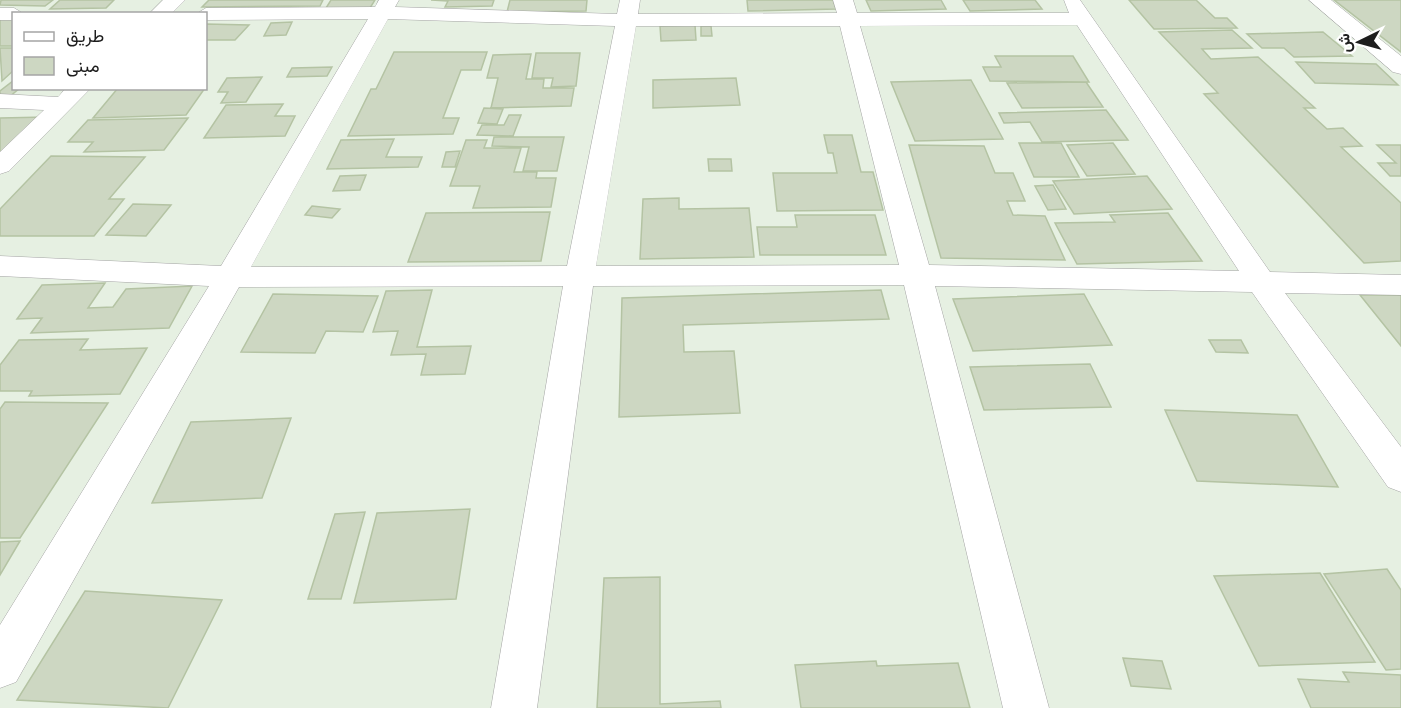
<svg xmlns="http://www.w3.org/2000/svg" width="1401" height="708" font-family="Helvetica,Vazirmatn,sans-serif">
  <style>
    .building { fill: #cdd7c2; stroke: #b4c3a3; stroke-width: 1.5 }
    .lines { fill: none; stroke-linecap: round; stroke-linejoin: round }
    .minor-casing { stroke: #a4a4a4; stroke-width: 1 }
    .minor { fill: #fff; fill-rule: evenodd }
  </style>
  <rect width="100%" height="100%" fill="#e6f0e2"/>
  <!-- building -->
  <path class="building" d="M 53,0 L 45,6 L 0,5 L 1,0 Z
    M 60,0 L 114,0 L 106,8 L 50,9 Z
    M 209,0 L 323,0 L 320,6 L 202,7 Z
    M 331,0 L 375,0 L 370,8 L 326,8 Z
    M 431,0 L 494,0 L 492,6 L 445,7 L 448,1 Z
    M 510,0 L 587,0 L 586,11 L 507,12 Z
    M 747,0 L 833,0 L 836,9 L 748,11 Z
    M 866,0 L 941,0 L 946,9 L 871,11 Z
    M 963,0 L 1035,0 L 1042,9 L 970,11 Z
    M 1129,0 L 1196,0 L 1215,18 L 1227,18 L 1237,28 L 1154,29 Z
    M 1334,0 L 1401,0 L 1401,52 Z
    M 0,16 L 14,16 L 14,46 L 0,46 Z
    M 292,22 L 286,35 L 264,36 L 271,23 Z
    M 206,24 L 249,25 L 235,40 L 206,40 Z
    M 695,25 L 696,40 L 661,41 L 660,26 Z
    M 701,26 L 711,26 L 712,36 L 701,36 Z
    M 1232,30 L 1252,48 L 1202,49 L 1211,59 L 1258,57 L 1315,108 L 1304,108 L 1327,129 L 1343,128 L 1362,146 L 1341,147 L 1401,203 L 1401,261 L 1364,263 L 1204,94 L 1218,93 L 1159,32 Z
    M 1323,32 L 1352,56 L 1294,57 L 1284,48 L 1262,48 L 1247,34 Z
    M 0,48 L 14,48 L 14,70 L 2,81 Z
    M 394,52 L 487,52 L 481,70 L 461,70 L 443,118 L 459,118 L 453,134 L 348,136 L 371,89 L 376,89 Z
    M 536,53 L 580,53 L 576,86 L 551,87 L 553,78 L 532,78 Z
    M 531,54 L 526,79 L 544,79 L 543,88 L 574,88 L 571,106 L 491,108 L 498,78 L 487,78 L 493,55 Z
    M 995,56 L 1073,56 L 1089,82 L 990,81 L 983,67 L 1001,67 Z
    M 1296,62 L 1376,64 L 1398,85 L 1315,83 Z
    M 332,67 L 327,76 L 287,77 L 292,68 Z
    M 262,77 L 246,102 L 221,103 L 228,92 L 218,92 L 227,78 Z
    M 736,78 L 740,105 L 653,108 L 653,80 Z
    M 971,80 L 1003,139 L 915,141 L 891,82 Z
    M 13,81 L 14,88 L 20,88 L 9,97 L 0,97 L 0,91 Z
    M 1086,82 L 1103,107 L 1022,108 L 1007,83 Z
    M 118,88 L 205,88 L 186,115 L 93,118 Z
    M 283,104 L 275,116 L 295,116 L 285,136 L 204,138 L 226,105 Z
    M 484,108 L 503,109 L 497,124 L 478,123 Z
    M 1106,110 L 1128,140 L 1042,142 L 1030,122 L 1004,123 L 999,113 Z
    M 509,115 L 521,115 L 513,136 L 477,135 L 482,125 L 504,125 Z
    M 45,117 L 0,163 L 0,118 Z
    M 188,118 L 164,150 L 84,152 L 93,142 L 68,142 L 88,120 Z
    M 824,135 L 852,135 L 861,172 L 873,172 L 883,210 L 777,211 L 773,173 L 837,173 L 833,153 L 828,153 Z
    M 494,137 L 564,137 L 557,171 L 523,171 L 529,147 L 492,146 Z
    M 394,139 L 386,157 L 422,157 L 418,167 L 327,169 L 341,140 Z
    M 466,140 L 487,140 L 484,148 L 521,148 L 514,172 L 537,172 L 536,178 L 556,178 L 551,207 L 473,208 L 480,186 L 450,186 Z
    M 1019,143 L 1061,143 L 1079,177 L 1034,177 Z
    M 1113,143 L 1135,174 L 1087,176 L 1067,145 Z
    M 909,145 L 984,146 L 995,173 L 1013,173 L 1025,201 L 1007,201 L 1013,215 L 1045,216 L 1065,260 L 941,258 Z
    M 1377,145 L 1401,145 L 1401,176 L 1390,176 L 1378,163 L 1396,163 Z
    M 460,151 L 455,167 L 442,167 L 446,152 Z
    M 51,156 L 145,157 L 109,199 L 124,199 L 94,236 L 0,236 L 0,209 Z
    M 708,159 L 731,159 L 732,171 L 709,171 Z
    M 366,175 L 360,190 L 333,191 L 340,176 Z
    M 1147,176 L 1172,209 L 1074,214 L 1053,181 Z
    M 1053,185 L 1066,209 L 1048,210 L 1035,186 Z
    M 679,198 L 679,209 L 749,208 L 754,257 L 640,259 L 643,199 Z
    M 133,204 L 171,205 L 146,236 L 106,235 Z
    M 312,206 L 340,209 L 332,218 L 305,215 Z
    M 550,212 L 541,261 L 408,262 L 426,213 Z
    M 1168,213 L 1202,261 L 1077,264 L 1055,223 L 1115,222 L 1110,215 Z
    M 795,215 L 875,215 L 886,255 L 760,255 L 757,227 L 797,227 Z
    M 105,283 L 88,308 L 113,307 L 126,289 L 192,286 L 169,328 L 31,333 L 42,318 L 17,319 L 42,285 Z
    M 432,290 L 417,347 L 471,346 L 465,374 L 421,375 L 426,354 L 391,355 L 398,331 L 373,332 L 386,291 Z
    M 881,290 L 889,319 L 683,325 L 684,352 L 734,351 L 740,413 L 619,417 L 622,298 Z
    M 273,294 L 378,296 L 363,332 L 326,331 L 315,353 L 241,352 Z
    M 1084,294 L 1112,345 L 973,351 L 953,299 Z
    M 1360,295 L 1401,295 L 1401,346 Z
    M 88,339 L 80,350 L 147,348 L 120,394 L 29,396 L 32,391 L 0,391 L 0,365 L 19,340 Z
    M 1209,340 L 1241,340 L 1248,353 L 1216,352 Z
    M 1090,364 L 1111,407 L 984,410 L 970,367 Z
    M 5,402 L 108,403 L 20,538 L 0,538 L 0,409 Z
    M 1165,410 L 1297,415 L 1338,487 L 1197,481 Z
    M 291,418 L 262,498 L 152,503 L 191,422 Z
    M 470,509 L 456,599 L 354,603 L 377,513 Z
    M 365,512 L 341,599 L 308,599 L 335,514 Z
    M 20,541 L 0,575 L 0,542 Z
    M 1387,569 L 1401,590 L 1401,669 L 1386,670 L 1324,574 Z
    M 1320,573 L 1375,662 L 1259,666 L 1214,576 Z
    M 660,577 L 660,704 L 720,701 L 721,708 L 597,708 L 604,578 Z
    M 85,591 L 222,600 L 168,708 L 17,700 Z
    M 1123,658 L 1162,661 L 1171,689 L 1131,686 Z
    M 876,661 L 877,666 L 958,663 L 970,708 L 801,708 L 795,665 Z
    M 1343,672 L 1401,675 L 1401,708 L 1311,708 L 1298,679 L 1349,682 Z"/>
  <g class="lines">
    <defs>
      <path id="minor" d="M 163,0 L 185,0 L 171,14 L 149,14 Z
        M 379,0 L 399,0 L 395,7 L 617,14 L 620,0 L 640,0 L 638,14 L 837,13 L 833,0 L 853,0 L 857,13 L 1069,13 L 1064,0 L 1080,0 L 1270,272 L 1401,275 L 1401,295 L 1285,293 L 1401,447 L 1401,492 L 1388,487 L 1252,292 L 935,286 L 1049,708 L 1003,708 L 904,285 L 593,286 L 537,708 L 491,708 L 563,286 L 239,287 L 16,682 L 0,688 L 0,625 L 209,286 L 0,276 L 0,256 L 221,266 L 368,19 L 206,20 L 206,14 L 196,14 L 206,8 L 375,7 ZM 388,19 L 615,26 L 567,266 L 251,267 ZM 1077,25 L 1239,271 L 929,265 L 860,26 ZM 636,26 L 840,26 L 899,265 L 596,266 Z
        M 1309,0 L 1331,0 L 1401,56 L 1401,74 L 1393,72 Z
        M 0,8 L 14,8 L 24,14 L 14,14 L 14,20 L 0,20 Z
        M 66,88 L 91,88 L 9,171 L 0,174 L 0,152 L 44,110 L 0,108 L 0,94 L 58,97 Z"/>
    </defs>
    <!-- minor casing -->
    <use href="#minor" class="minor-casing"/>
    <!-- minor -->
    <use href="#minor" class="minor"/>
  </g>
  <!-- legend -->
  <rect x="12" y="12" width="195" height="78" fill="#ffffff" stroke="#a5a5a5" stroke-width="1.5"/>
  <rect x="24" y="32" width="30" height="9" fill="#ffffff" stroke="#a5a5a5" stroke-width="1.5"/>
  <text x="66" y="42" font-size="18" fill="#1d1d1d">طريق</text>
  <rect x="24" y="57" width="30" height="18" fill="#cdd7c2" stroke="#a5a5a5" stroke-width="1.5"/>
  <text x="66" y="72" font-size="18" fill="#1d1d1d">مبنى</text>
  <!-- north arrow -->
  <g transform="translate(1359 42) rotate(265)" stroke="#ffffff" stroke-width="4.5" paint-order="stroke">
  <path d="M0-4.5L10 22L0 15L-10 22Z" fill="#1d1d1d"/>
  <text y="-9" font-size="16" font-weight="bold" text-anchor="middle" fill="#1d1d1d">ش</text>
  </g>
</svg>
